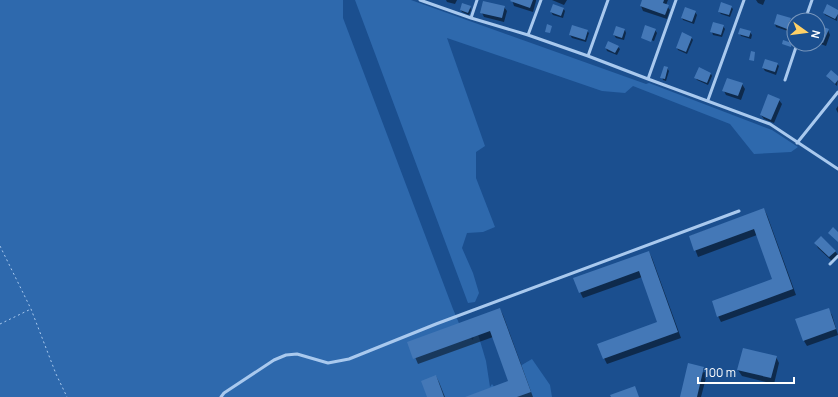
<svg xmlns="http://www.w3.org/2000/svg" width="838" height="397" font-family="Manrope,sans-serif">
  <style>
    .green { fill: #2e69ad }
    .shadow { fill: #0007 }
    .building { fill: #4478b7 }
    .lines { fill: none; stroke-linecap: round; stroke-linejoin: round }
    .path { stroke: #a9c9ee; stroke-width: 1; stroke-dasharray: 2 3; stroke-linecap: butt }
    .lane { stroke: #a9c9ee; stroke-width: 3 }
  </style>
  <rect width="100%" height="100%" fill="#1b4f8f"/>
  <!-- green -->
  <path class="green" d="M 0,0 L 343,0 L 343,18 L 453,309 L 461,328 L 473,340 L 475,324 L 486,361 L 490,387 L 492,384 L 498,392 L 515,396 L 515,369 L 532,359 L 550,385 L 552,397 L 0,397 Z
    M 355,0 L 411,0 L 646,84 L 649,83 L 772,130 L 798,147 L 791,152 L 754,154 L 730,124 L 633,86 L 625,93 L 602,91 L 447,38 L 485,146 L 476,152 L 476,178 L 495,227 L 483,232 L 467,233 L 462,248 L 473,273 L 479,293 L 475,302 L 468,303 Z"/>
  <!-- shadow -->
  <path class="shadow" d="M 446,0 L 457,0 L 455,4 L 447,2 Z
    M 512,0 L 536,0 L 536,1 L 533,12 L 514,6 Z
    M 552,0 L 567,0 L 564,5 Z
    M 643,0 L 668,0 L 666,5 L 670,10 L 667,19 L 643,11 L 641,6 Z
    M 756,0 L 765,0 L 763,5 L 758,3 Z
    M 470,7 L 471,10 L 469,15 L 462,12 L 461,10 Z
    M 504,7 L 507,11 L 504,22 L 484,17 L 482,13 Z
    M 731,7 L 733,9 L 730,17 L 721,14 L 719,12 Z
    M 563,8 L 565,11 L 563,18 L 553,15 L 551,12 Z
    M 838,11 L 837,21 L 825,15 L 824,13 Z
    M 695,12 L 697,15 L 694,24 L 683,20 L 682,18 Z
    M 790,19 L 791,21 L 788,31 L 776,27 L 775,24 Z
    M 723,26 L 725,29 L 722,37 L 713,35 L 712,32 Z
    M 818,26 L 828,30 L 830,35 L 826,46 L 818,43 Z
    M 625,30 L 626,33 L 624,40 L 616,38 L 614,35 Z
    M 655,30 L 657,33 L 654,41 L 642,37 L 642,39 L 642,38 Z
    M 587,31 L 589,33 L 586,42 L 572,38 L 570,35 Z
    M 750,32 L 752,35 L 751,39 L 741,36 L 739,33 Z
    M 691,37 L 693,40 L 687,54 L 678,50 L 677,48 Z
    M 618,47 L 620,49 L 617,55 L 607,51 L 606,48 Z
    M 777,64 L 779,66 L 776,75 L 765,71 L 763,68 Z
    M 667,68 L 669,71 L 666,81 L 663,80 L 662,77 Z
    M 711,74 L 712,76 L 708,85 L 697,80 L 696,78 Z
    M 827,76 L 838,78 L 837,86 L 829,79 Z
    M 742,84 L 745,89 L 741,100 L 726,95 L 724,91 Z
    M 779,100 L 782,104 L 774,123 L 764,119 L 761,115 Z
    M 838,106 L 838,113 L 836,109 Z
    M 764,209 L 767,215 L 796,295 L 721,322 L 718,316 L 773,279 L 757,235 L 698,257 L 690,236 Z
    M 816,244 L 835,251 L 838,255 L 832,261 L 818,248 Z
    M 649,252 L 652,258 L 681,338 L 607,364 L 604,358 L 659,323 L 642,277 L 583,298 L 580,292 Z
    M 500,309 L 503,315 L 533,397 L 467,397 L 509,382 L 493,337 L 418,364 L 409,343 Z
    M 828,309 L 832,315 L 838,335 L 807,346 L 804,341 Z
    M 776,357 L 779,363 L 774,384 L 742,376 L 738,370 Z
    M 704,368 L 707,374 L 701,397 L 681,397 Z
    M 436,376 L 439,382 L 445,397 L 428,397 Z"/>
  <!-- building -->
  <path class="building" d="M 511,0 L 533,0 L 530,8 L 510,1 Z
    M 642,0 L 664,0 L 663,3 L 669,5 L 665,15 L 640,6 Z
    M 483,1 L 505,6 L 502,18 L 480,13 Z
    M 721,2 L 732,6 L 729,15 L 718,12 Z
    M 462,3 L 471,6 L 468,13 L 460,10 Z
    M 553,4 L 564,8 L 561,16 L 550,12 Z
    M 827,4 L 838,10 L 838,14 L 835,19 L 823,13 Z
    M 685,7 L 696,11 L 692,22 L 681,18 Z
    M 777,14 L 791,18 L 787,29 L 774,24 Z
    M 713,22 L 724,25 L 721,35 L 710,32 Z
    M 547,24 L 552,26 L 550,33 L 545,32 Z
    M 572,25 L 588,30 L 585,40 L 569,35 Z
    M 645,25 L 656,29 L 651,42 L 641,38 Z
    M 818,25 L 829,29 L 823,43 L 818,41 Z
    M 616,26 L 625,29 L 622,38 L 613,35 Z
    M 740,28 L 751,31 L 749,37 L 738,34 Z
    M 682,32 L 692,37 L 686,52 L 676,48 Z
    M 783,40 L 792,43 L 791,47 L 782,44 Z
    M 608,41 L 619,46 L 615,53 L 605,48 Z
    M 751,51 L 755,52 L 754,61 L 749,60 Z
    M 765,59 L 778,63 L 775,72 L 762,68 Z
    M 664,66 L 668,67 L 665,79 L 660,78 Z
    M 699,67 L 711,73 L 707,83 L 694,78 Z
    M 831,70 L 838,76 L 838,80 L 835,84 L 826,76 Z
    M 727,78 L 743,83 L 738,96 L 722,91 Z
    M 768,94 L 780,99 L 771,120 L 760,115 Z
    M 764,208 L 793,289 L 717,317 L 712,301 L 772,279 L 754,229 L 694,251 L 689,236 Z
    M 833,227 L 838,232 L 838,242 L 828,233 Z
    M 821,236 L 836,251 L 829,257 L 814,243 Z
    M 649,251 L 678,332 L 603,359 L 597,344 L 657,322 L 639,271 L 579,293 L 573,278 Z
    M 500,308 L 531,392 L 517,397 L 465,397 L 508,381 L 490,331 L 413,359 L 407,342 Z
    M 829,308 L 836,329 L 803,341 L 795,319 Z
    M 743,348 L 777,356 L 771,378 L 737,370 Z
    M 688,363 L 704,367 L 697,397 L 680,397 Z
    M 436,375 L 444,397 L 427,397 L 421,381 Z
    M 635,386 L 639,397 L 611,397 L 610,395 Z"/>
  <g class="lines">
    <!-- path -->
    <path class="path" d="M 0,246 L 31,309 L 56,374 L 67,397
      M 0,324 L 31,309"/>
    <!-- lane -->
    <path class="lane" d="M 420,0 L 471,18
      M 477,0 L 471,18 L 528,35 L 541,0
      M 608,0 L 588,56 L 648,79 L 676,0
      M 805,20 L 812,0
      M 528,35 L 588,56
      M 648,79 L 770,124 L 838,169
      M 785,80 L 797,44
      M 708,100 L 744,0
      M 797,143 L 838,92
      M 830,264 L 838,256
      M 221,397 L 224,393 L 274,360 L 286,355 L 297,354 L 328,363 L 349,359 L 436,324 L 739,211"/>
  </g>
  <!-- north arrow -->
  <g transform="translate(806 32) rotate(104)"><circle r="19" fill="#1b4f8f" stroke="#7695bc"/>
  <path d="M0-3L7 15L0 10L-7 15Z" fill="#ffd166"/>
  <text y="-6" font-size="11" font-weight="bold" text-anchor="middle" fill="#ffffff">N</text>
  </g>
  <!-- scale -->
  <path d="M698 377v6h96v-6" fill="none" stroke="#ffffff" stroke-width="2"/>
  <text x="704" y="377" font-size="12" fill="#ffffff" stroke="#1b4f8f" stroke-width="3" paint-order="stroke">100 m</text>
</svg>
